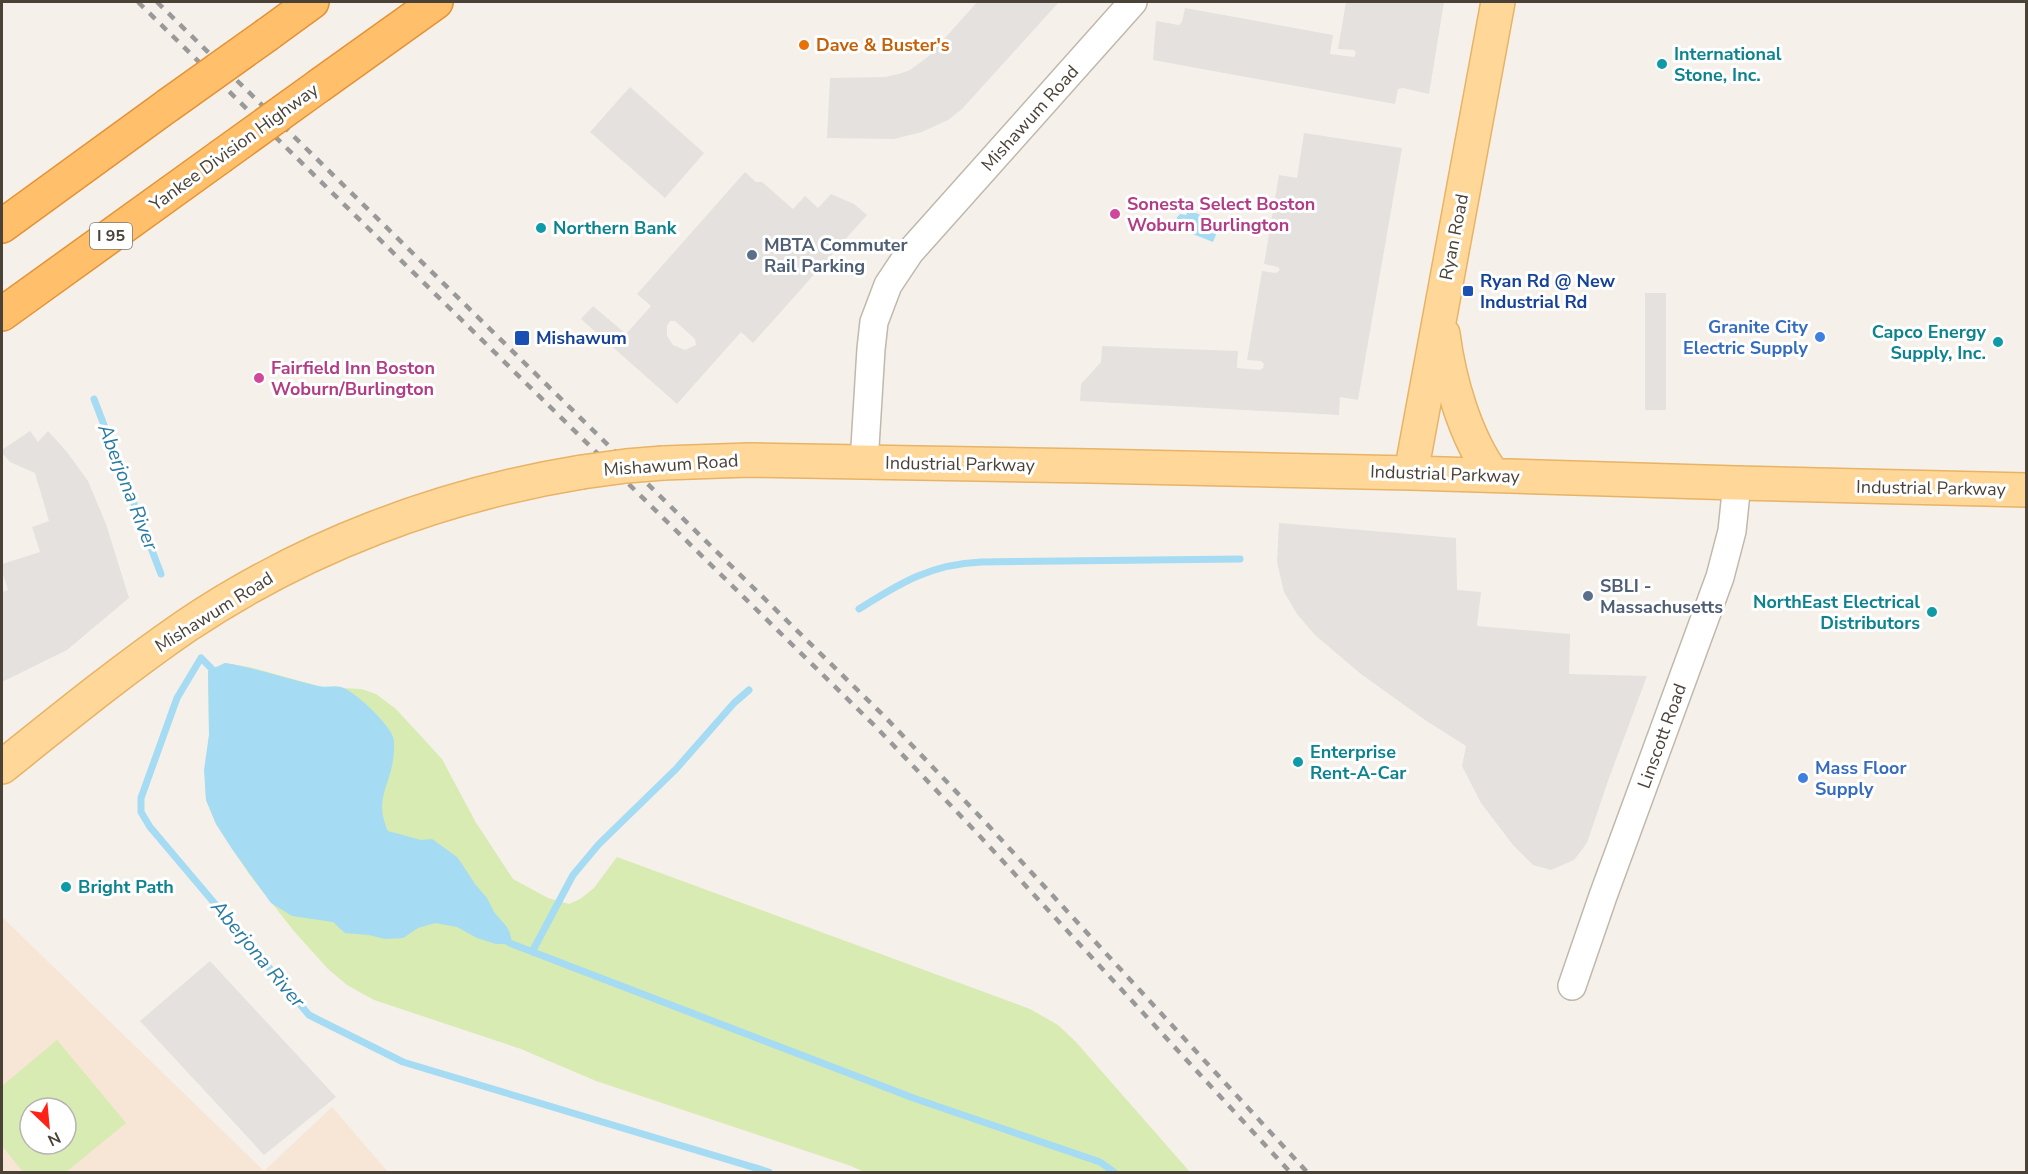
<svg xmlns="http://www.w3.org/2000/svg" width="2028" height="1174" font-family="'Nunito Sans',sans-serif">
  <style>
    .commercial { fill: #f7e5d5; fill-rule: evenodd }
    .green { fill: #d7ebb2; fill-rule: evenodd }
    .parking { fill: #e4e1de; fill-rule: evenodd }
    .water { fill: #a5dbf3 }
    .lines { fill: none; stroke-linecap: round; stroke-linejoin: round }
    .stream { stroke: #a5dbf3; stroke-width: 7 }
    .minor-casing { stroke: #c1b8ac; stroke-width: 30 }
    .major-casing { stroke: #e8b365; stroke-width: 36 }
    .highway-casing { stroke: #e39236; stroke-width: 36 }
    .minor { stroke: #fff; stroke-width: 27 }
    .major { stroke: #ffd899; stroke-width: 33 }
    .highway { stroke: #ffbf6b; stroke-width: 33 }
    .rail { stroke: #999; stroke-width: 4.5; stroke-dasharray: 8 8; stroke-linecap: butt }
    .major-bridge-casing { stroke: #e8b365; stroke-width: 36; stroke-linecap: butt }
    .highway-bridge-casing { stroke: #e39236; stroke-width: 36; stroke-linecap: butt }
    .major-bridge { stroke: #ffd899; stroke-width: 33 }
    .highway-bridge { stroke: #ffbf6b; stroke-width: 33 }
    .food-dot { fill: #e8710a; stroke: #fff; stroke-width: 2 }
    .culture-dot { fill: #0f9aa8; stroke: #fff; stroke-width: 2 }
    .hotel-dot { fill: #d1479c; stroke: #fff; stroke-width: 2 }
    .service-dot { fill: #5c6f8a; stroke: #fff; stroke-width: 2 }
    .transit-dot { fill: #1a4fb4; stroke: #fff; stroke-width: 2 }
    .shop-dot { fill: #3f7fe0; stroke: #fff; stroke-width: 2 }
    .labels { text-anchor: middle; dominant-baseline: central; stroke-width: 6; stroke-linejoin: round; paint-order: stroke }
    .shield { fill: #fff; stroke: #807a73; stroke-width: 1.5 }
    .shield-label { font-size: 16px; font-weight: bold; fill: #4a4137 }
    .food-label { font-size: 18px; font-weight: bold; fill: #c56008; stroke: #fff; text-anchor: start }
    .culture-label { font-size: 18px; font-weight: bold; fill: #0d838f; stroke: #fff; text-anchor: start }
    .street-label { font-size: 18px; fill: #4a4137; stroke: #fff }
    .hotel-label { font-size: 18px; font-weight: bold; fill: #b23c85; stroke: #fff; text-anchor: start }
    .service-label { font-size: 18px; font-weight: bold; fill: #4e5e75; stroke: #fff; text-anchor: start }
    .transit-label { font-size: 18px; font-weight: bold; fill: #164399; stroke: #fff; text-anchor: start }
    .shop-label { font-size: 18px; font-weight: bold; fill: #366cbe; stroke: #fff; text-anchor: end }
    .water-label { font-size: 20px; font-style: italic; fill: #287aa2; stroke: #fff }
  </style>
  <rect width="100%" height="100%" fill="#f5f1ea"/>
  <!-- commercial -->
  <path class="commercial" d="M 2,917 L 264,1171 L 332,1107 L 388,1172 L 2,1172 ZM 30,1108 L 66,1108 L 66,1144 L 30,1144 Z"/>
  <!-- green -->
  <path class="green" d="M 225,663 L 249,667 L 322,687 L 361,689 L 376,694 L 396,709 L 442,759 L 475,821 L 513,879 L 548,898 L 569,904 L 580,899 L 594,888 L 617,857 L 1030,1009 L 1058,1025 L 1076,1042 L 1190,1172 L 864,1172 L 851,1166 L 596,1081 L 521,1049 L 374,1000 L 347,985 L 328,969 L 293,930 L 249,874 L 216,824 L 206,800 L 205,783 L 209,735 L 208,671 Z
    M 57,1040 L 126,1123 L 66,1172 L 23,1172 L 2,1146 L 2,1086 ZM 30,1108 L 66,1108 L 66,1144 L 30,1144 Z"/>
  <!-- parking -->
  <path class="parking" d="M 977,2 L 1059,2 L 962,109 L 948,120 L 922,132 L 894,139 L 827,138 L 830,78 L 885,77 L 899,74 L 910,70 L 929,56 Z
    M 1346,2 L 1444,2 L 1429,94 L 1403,88 L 1398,89 L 1395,104 L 1153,60 L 1156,21 L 1179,25 L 1182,22 L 1185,8 L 1333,35 L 1330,54 L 1354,57 L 1356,53 L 1354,50 L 1338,49 Z
    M 630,87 L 704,153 L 665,198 L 590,132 Z
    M 1304,133 L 1402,148 L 1358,400 L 1340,397 L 1339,415 L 1080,401 L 1081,384 L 1101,362 L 1102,346 L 1238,351 L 1237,368 L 1260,370 L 1263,368 L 1264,364 L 1261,361 L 1247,360 L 1262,271 L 1276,273 L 1280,270 L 1278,267 L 1264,264 L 1279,175 L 1297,178 Z
    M 745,172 L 756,182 L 762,182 L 793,209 L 805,196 L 818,208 L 831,194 L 854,204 L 867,215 L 753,343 L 741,332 L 677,404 L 581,319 L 593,306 L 626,334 L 651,306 L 637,294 ZM 670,321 L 675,321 L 695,339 L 696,345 L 685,350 L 673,345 L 667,336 L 667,326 Z
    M 1645,293 L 1666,293 L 1666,410 L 1645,410 Z
    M 30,431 L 38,442 L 48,431 L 67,452 L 88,481 L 106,524 L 129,598 L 67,650 L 2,682 L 2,592 L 8,590 L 2,571 L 2,564 L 40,552 L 32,527 L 49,521 L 35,473 L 10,462 L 2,453 L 2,450 Z
    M 1279,523 L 1456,538 L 1457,590 L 1481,592 L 1477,626 L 1570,634 L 1569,674 L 1647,676 L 1608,781 L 1587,843 L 1574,860 L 1551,870 L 1533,865 L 1513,845 L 1481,803 L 1462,766 L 1466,746 L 1425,720 L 1361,674 L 1315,635 L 1297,614 L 1284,592 L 1277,562 Z
    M 210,961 L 336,1097 L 264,1155 L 140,1021 Z"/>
  <!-- water -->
  <path class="water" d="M 1188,210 L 1221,223 L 1213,242 L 1180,229 L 1182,224 L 1177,221 L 1177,217 L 1180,214 L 1186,215 Z
    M 225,663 C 257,668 287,679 318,686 C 326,688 334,685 341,687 C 355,691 389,724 393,737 C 395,743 394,754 393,760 C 389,788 374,800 388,831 L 421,840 L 432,839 L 457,857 L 462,864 L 475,884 L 487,898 L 494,912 L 507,927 L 510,933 L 512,944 L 496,944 L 477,938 L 457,927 L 435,923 L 418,928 L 403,938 L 385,939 L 369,935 L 345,933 L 333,922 L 292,916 L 271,903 L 232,849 L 216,824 L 206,800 L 204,770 L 209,735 L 208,671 Z"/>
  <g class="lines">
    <!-- stream -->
    <path class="stream" d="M 94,399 L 161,574
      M 859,609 C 900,583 931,564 981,562 L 1240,559
      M 218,675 L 201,658 L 177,698 L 141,798 L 141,812 L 150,827 L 309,1015 L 403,1062 L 769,1172
      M 505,940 L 512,944 L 916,1099 L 1100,1162 L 1114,1172
      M 532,952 L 573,875 L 599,844 L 676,769 L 734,703 L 749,690"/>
    <defs>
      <path id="minor" d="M 864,463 L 871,349 L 874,322 L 888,285 L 910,252 L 1133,2
        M 1572,986 L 1603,896 L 1720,577 L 1732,531 L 1737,483"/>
      <path id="major" d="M 1443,334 C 1449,380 1465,437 1493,475
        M 663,463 L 749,460 L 1091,466 L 1411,473 L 1737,483 L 2026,490
        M 1411,473 L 1498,2
        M 2,767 C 62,719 122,670 186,626 C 305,546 441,495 582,472"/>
      <path id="highway" d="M 268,34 L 312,2
        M 320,85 L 436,2
        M 2,226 L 167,106
        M 2,314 L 220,157"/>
    </defs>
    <!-- minor casing -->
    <use href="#minor" class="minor-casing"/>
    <!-- major casing -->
    <use href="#major" class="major-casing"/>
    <!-- highway casing -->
    <use href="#highway" class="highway-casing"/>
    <!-- minor -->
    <use href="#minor" class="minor"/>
    <!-- major -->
    <use href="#major" class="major"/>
    <!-- highway -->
    <use href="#highway" class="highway"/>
    <!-- rail -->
    <path class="rail" d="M 138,2 L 876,727 L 976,832 L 1290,1172
      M 157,2 L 886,718 L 986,823 L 1307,1172"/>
    <defs>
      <path id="major-bridge" d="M 582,472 L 626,466 L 663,463"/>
      <path id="highway-bridge" d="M 167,106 L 268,34
        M 220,157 L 320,85"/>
    </defs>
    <!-- major-bridge casing -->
    <use href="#major-bridge" class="major-bridge-casing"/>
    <!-- highway-bridge casing -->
    <use href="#highway-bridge" class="highway-bridge-casing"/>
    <!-- major-bridge -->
    <use href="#major-bridge" class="major-bridge"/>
    <!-- highway-bridge -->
    <use href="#highway-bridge" class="highway-bridge"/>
  </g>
  <!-- markers -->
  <circle class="food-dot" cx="804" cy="45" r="6"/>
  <g class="culture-dot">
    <circle cx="1662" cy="64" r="6"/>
    <circle cx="541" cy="228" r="6"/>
    <circle cx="1998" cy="342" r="6"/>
    <circle cx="1932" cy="612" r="6"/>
    <circle cx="1298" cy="762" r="6"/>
    <circle cx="66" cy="887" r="6"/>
  </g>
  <g class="hotel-dot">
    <circle cx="1115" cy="214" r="6"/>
    <circle cx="259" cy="378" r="6"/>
  </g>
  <g class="service-dot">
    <circle cx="752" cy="255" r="6"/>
    <circle cx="1588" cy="596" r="6"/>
  </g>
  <g class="transit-dot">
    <rect x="1462" y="285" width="12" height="12" rx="3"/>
    <rect x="514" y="330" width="16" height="16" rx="3"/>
  </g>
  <g class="shop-dot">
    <circle cx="1820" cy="337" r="6"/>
    <circle cx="1803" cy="778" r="6"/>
  </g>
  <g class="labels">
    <!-- shield labels -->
    <rect class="shield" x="90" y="223" width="42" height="26" rx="4.5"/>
    <g class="shield-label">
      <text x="111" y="236">I 95</text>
    </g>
    <!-- food labels -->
    <g class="food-label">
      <text x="816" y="45">Dave &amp; Buster's</text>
    </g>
    <!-- culture labels -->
    <g class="culture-label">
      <text x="1674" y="54">International<tspan x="1674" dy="21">Stone, Inc.</tspan></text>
      <text x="553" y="228">Northern Bank</text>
      <text x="1986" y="332" text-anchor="end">Capco Energy<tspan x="1986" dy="21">Supply, Inc.</tspan></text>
      <text x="1920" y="602" text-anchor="end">NorthEast Electrical<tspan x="1920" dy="21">Distributors</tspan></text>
      <text x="1310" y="752">Enterprise<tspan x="1310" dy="21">Rent-A-Car</tspan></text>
      <text x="78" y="887">Bright Path</text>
    </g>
    <!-- street labels -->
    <g class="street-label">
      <text transform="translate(1030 118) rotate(-48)">Mishawum Road</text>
      <text transform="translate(234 147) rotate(-36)">Yankee Division Highway</text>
      <text transform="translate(1454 237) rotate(-79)">Ryan Road</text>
      <text transform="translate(960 464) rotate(1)">Industrial Parkway</text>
      <text transform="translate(671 465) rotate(-4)">Mishawum Road</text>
      <text transform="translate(1445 474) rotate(2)">Industrial Parkway</text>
      <text transform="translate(1931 488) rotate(1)">Industrial Parkway</text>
      <text transform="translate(214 612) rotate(-32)">Mishawum Road</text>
      <text transform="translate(1662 736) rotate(-70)">Linscott Road</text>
    </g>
    <!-- hotel labels -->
    <g class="hotel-label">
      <text x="1127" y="204">Sonesta Select Boston<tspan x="1127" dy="21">Woburn Burlington</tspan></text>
      <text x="271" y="368">Fairfield Inn Boston<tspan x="271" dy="21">Woburn/Burlington</tspan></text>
    </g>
    <!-- service labels -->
    <g class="service-label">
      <text x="764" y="245">MBTA Commuter<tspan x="764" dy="21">Rail Parking</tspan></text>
      <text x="1600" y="586">SBLI -<tspan x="1600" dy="21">Massachusetts</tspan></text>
    </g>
    <!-- transit labels -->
    <g class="transit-label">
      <text x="1480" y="281">Ryan Rd @ New<tspan x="1480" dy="21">Industrial Rd</tspan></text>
      <text x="536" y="338">Mishawum</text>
    </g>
    <!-- shop labels -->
    <g class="shop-label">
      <text x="1808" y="327">Granite City<tspan x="1808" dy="21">Electric Supply</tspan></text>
      <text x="1815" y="768" text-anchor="start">Mass Floor<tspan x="1815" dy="21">Supply</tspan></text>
    </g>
    <!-- water labels -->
    <g class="water-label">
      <text transform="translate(128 487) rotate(69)">Aberjona River</text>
      <text transform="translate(258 954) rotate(50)">Aberjona River</text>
    </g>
  </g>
  <!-- border -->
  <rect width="2028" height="1174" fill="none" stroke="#4a4137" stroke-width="6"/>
  <!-- north arrow -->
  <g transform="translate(48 1126) rotate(154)"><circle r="28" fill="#ffffff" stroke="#b7b3af" stroke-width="1.5"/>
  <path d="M0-4.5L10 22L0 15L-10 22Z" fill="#ff2317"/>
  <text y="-9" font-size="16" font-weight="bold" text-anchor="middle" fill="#4a4137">N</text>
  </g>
</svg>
